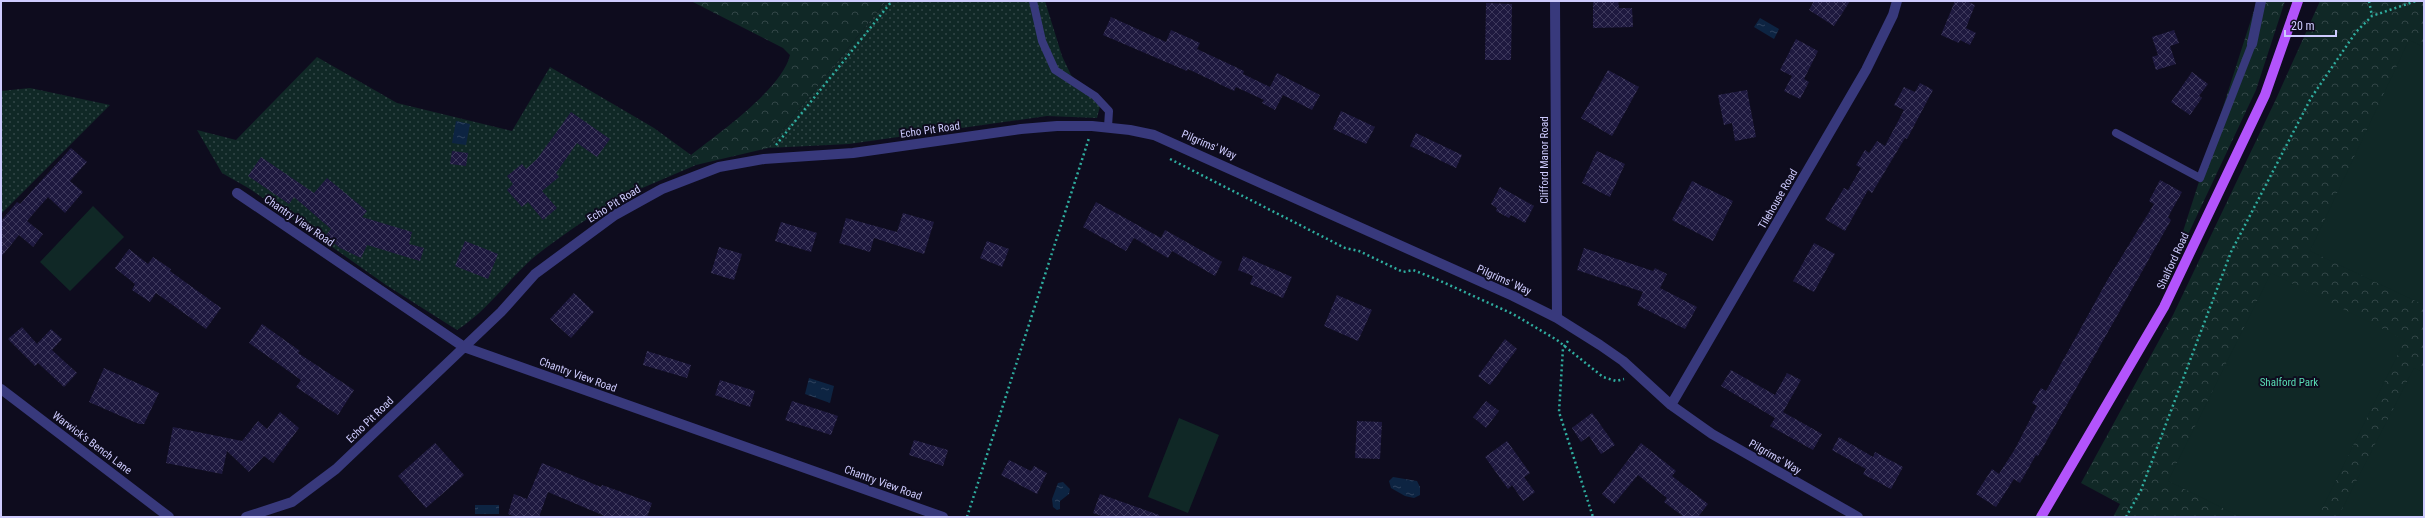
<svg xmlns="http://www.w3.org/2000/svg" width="2425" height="518" font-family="'Roboto Condensed',sans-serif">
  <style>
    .grass { fill: url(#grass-dots) }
    .forest { fill: url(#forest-crowns) }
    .pitch { fill: #102826 }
    .water { fill: url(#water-ripples) }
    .building { fill: url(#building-cross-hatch) }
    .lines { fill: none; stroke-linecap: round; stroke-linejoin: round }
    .path { stroke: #2fad9f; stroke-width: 2.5; stroke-dasharray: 2 3; stroke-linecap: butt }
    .lane { stroke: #38397c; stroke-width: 8 }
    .street { stroke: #38397c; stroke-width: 10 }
    .primary { stroke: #b354fc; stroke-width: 10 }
    .labels { text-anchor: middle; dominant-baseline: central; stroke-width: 4; stroke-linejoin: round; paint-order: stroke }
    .street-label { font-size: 11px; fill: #cecbfe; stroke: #0e0c1e }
    .park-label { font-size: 11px; fill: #59dcb4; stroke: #0e0c1e }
  </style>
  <defs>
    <pattern id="grass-dots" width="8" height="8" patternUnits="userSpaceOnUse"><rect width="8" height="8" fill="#102826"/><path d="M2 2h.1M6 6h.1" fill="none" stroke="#324647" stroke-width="1.8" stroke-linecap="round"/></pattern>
    <pattern id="forest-crowns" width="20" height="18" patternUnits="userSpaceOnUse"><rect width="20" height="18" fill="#102826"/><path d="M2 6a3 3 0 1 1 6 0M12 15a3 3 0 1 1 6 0" fill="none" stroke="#324647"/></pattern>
    <pattern id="water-ripples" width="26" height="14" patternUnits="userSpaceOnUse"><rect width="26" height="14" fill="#0d2442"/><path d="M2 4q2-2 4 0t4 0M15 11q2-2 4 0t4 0" fill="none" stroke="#2f425e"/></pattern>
    <pattern id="building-cross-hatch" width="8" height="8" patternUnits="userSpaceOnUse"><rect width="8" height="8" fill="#1e193f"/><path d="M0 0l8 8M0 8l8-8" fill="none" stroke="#3e395c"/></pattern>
  </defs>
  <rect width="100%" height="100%" fill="#0e0c1e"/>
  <!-- grass -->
  <path class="grass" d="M 886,1 L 1045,1 L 1062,56 L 1071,75 L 1100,106 L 1097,118 L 1047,116 L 849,144 L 768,148 Z
    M 317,57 L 397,103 L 512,131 L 550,67 L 654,128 L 691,155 L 696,165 L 612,201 C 601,212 588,218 575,227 C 561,237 546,247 533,258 C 507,281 487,311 457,330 L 386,285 L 250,189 L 222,173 L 197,130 L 236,140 Z
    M 30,88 L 110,105 L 1,214 L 1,91 Z"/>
  <!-- forest -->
  <path class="forest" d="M 691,1 L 886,1 L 768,148 L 696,165 L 691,155 C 719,133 782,89 790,55 L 783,48 Z
    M 2257,1 L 2285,1 L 2256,90 L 2169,275 Z
    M 2320,1 L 2424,1 L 2424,517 L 2113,517 L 2120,504 L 2081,483 L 2173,315 L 2276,99 Z"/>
  <!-- pitch -->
  <path class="pitch" d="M 2409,40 L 2424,47 L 2424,305 L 2310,251 Z
    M 93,206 L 124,237 L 70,291 L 40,262 Z
    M 2271,273 L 2405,340 L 2318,517 L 2241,517 L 2168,481 Z
    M 2414,368 L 2424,373 L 2424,517 L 2338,517 Z
    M 1179,418 L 1219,435 L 1188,513 L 1148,497 Z"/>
  <!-- water -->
  <path class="water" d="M 1760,18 L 1779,29 L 1774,39 L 1754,27 Z
    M 456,121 L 470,124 L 466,145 L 452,143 Z
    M 809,378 L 834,386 L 830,403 L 805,394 Z
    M 1393,477 L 1417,481 L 1420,487 L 1420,495 L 1414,498 L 1405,496 L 1391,488 L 1389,481 Z
    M 1063,482 L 1070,489 L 1069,494 L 1060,501 L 1060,509 L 1057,510 L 1053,507 L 1052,499 L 1058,483 Z
    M 475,505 L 499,505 L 499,514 L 475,514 Z"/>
  <!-- building -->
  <path class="building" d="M 1593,1 L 1618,1 L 1619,8 L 1632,8 L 1633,27 L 1593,28 Z
    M 1814,1 L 1850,1 L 1834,26 L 1809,10 Z
    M 1955,1 L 1966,1 L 1975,5 L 1966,28 L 1976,33 L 1970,45 L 1960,40 L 1959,43 L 1941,35 Z
    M 1486,3 L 1512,4 L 1511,60 L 1485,60 Z
    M 1111,17 L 1166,42 L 1171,30 L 1200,43 L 1197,49 L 1244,71 L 1243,74 L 1270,87 L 1277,73 L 1320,95 L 1312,110 L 1283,95 L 1275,110 L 1262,103 L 1264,100 L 1236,87 L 1234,91 L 1188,69 L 1187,71 L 1103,35 Z
    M 2174,30 L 2179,43 L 2170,46 L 2176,64 L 2156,70 L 2152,57 L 2158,55 L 2152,37 Z
    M 1796,39 L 1818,51 L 1804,79 L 1809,82 L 1800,99 L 1784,91 L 1792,76 L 1780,70 Z
    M 1608,70 L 1639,87 L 1612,136 L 1581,118 Z
    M 2192,72 L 2208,84 L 2199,96 L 2202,98 L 2190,115 L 2171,102 Z
    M 1920,83 L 1933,90 L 1907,139 L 1905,138 L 1872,193 L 1868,190 L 1845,231 L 1825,219 L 1844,188 L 1848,190 L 1861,168 L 1856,165 L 1865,150 L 1869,153 L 1877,141 L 1885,146 L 1904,110 L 1894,105 L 1904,87 L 1915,92 Z
    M 1747,90 L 1756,137 L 1735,141 L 1732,123 L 1724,125 L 1718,95 Z
    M 1341,111 L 1375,127 L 1366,144 L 1333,129 Z
    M 571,112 L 610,139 L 597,157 L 577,143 L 556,173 L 559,177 L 542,191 L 557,208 L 543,220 L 528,202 L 522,207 L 507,190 L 513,184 L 507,176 L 522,164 L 526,169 L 537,159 Z
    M 1416,133 L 1462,155 L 1456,168 L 1410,146 Z
    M 71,148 L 87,162 L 70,181 L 83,192 L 65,213 L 48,197 L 27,221 L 43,234 L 33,247 L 19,235 L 1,257 L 1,221 L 17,202 L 20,204 Z
    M 452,151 L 468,153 L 466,166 L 450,164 Z
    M 1597,151 L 1625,164 L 1610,197 L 1582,183 Z
    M 261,157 L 314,193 L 327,178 L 367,211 L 362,217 L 412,232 L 409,244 L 424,248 L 420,261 L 367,245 L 361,258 L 340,248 L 325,236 L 331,229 L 294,197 L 289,204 L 248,176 Z
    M 2160,180 L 2182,192 L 2168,217 L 2171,220 L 2038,456 L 2036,455 L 2020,483 L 2014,479 L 1996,507 L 1976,494 L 1992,469 L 1999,474 L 2015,449 L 2037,406 L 2032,403 L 2041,388 L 2046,391 L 2108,279 L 2154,204 L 2149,201 Z
    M 1692,181 L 1733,201 L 1713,241 L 1672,220 Z
    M 1500,187 L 1534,206 L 1525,223 L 1511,215 L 1509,218 L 1496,211 L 1497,208 L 1491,204 Z
    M 1096,202 L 1161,238 L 1165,230 L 1222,262 L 1215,276 L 1172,251 L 1168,258 L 1134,238 L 1126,251 L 1083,227 Z
    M 903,213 L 934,222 L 924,254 L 874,238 L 870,252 L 839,243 L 846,218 L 897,232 Z
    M 781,222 L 817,233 L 811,252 L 775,241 Z
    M 465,241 L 498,254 L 488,279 L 455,266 Z
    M 987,241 L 1009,249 L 1002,267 L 980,258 Z
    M 1814,243 L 1835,254 L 1814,292 L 1793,281 Z
    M 719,247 L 742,254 L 734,280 L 711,273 Z
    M 1584,248 L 1653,271 L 1655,268 L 1667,274 L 1660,288 L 1697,307 L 1685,329 L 1637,305 L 1643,292 L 1577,270 Z
    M 129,249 L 148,264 L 153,257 L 171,269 L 170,271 L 221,308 L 206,329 L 156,293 L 150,302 L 132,290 L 135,284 L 115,268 Z
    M 1243,256 L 1292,277 L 1283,298 L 1250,284 L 1253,276 L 1238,270 Z
    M 574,293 L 594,312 L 571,338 L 550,319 Z
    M 1337,295 L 1372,310 L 1358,341 L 1324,326 Z
    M 262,324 L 300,351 L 298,353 L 354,390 L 338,415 L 296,387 L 301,380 L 249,343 Z
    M 22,327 L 37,344 L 51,329 L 62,339 L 52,350 L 77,373 L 64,387 L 38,363 L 35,366 L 8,339 Z
    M 1505,339 L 1517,349 L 1490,385 L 1478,376 Z
    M 647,351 L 691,365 L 687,378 L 643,365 Z
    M 104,368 L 159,393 L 144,424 L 139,424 L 89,402 Z
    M 1731,370 L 1775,395 L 1787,373 L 1801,380 L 1783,412 L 1822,434 L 1813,450 L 1770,426 L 1775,418 L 1721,386 Z
    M 720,380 L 755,391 L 750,407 L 715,395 Z
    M 792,401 L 838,416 L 831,435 L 785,420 Z
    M 1486,401 L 1499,411 L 1486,428 L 1473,417 Z
    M 280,412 L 299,428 L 273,463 L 264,456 L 249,472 L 227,451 L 222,474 L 166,463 L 173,427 L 242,441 L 258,421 L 267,429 Z
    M 1592,413 L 1615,445 L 1601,454 L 1589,436 L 1581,442 L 1572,428 Z
    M 1357,421 L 1382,422 L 1380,459 L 1355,458 Z
    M 1839,437 L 1873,457 L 1875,452 L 1903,467 L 1891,489 L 1863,474 L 1866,469 L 1832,450 Z
    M 914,440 L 948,450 L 943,466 L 909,455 Z
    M 1507,441 L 1530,473 L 1524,477 L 1535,492 L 1523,501 L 1512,485 L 1508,489 L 1485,457 Z
    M 435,443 L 464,475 L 426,508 L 398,476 Z
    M 1641,443 L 1676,471 L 1672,476 L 1708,504 L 1698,517 L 1684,517 L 1664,502 L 1667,498 L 1638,475 L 1614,504 L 1602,494 Z
    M 1009,460 L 1031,471 L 1034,466 L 1047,473 L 1037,494 L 1001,475 Z
    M 542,463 L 601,487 L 602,485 L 652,503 L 647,517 L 607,517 L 548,492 L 539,517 L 516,517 L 508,514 L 514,494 L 527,499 Z
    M 1100,494 L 1159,515 L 1159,517 L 1105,517 L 1093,513 Z"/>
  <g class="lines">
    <!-- path -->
    <path class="path" d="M 2369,1 L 2372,16
      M 776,145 L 892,1
      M 1170,159 L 1345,248 L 1359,251 L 1403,272 L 1413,270 L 1436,279 L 1513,314 L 1557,340 L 1603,377 L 1616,381 L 1624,379
      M 1568,341 L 1563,348 L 1559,412 L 1593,517
      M 967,517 L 1089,138
      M 2126,517 L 2141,490 L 2231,252 L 2311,98 L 2356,32 L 2372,16 L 2416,1"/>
    <!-- lane -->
    <path class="lane" d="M 1033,1 L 1042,41 L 1055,70 L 1095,96 L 1109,111 L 1108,127
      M 2116,133 L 2200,178 L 2252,44"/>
    <!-- street -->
    <path class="street" d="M 1555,1 L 1557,318
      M 2252,44 L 2261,1
      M 237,193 L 464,347 L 943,517
      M 1,389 L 169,517
      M 1671,405 L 1866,70 L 1893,15 L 1897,1
      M 246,517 L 292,502 L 336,469 L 501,312 L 535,274 L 615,215 L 662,189 L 719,167 L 764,159 L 853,153 L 1021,129 L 1057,126 L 1092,126 L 1130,130 L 1154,135 L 1513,296 L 1557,318 L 1600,345 L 1623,361 L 1671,405 L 1712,434 L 1858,517"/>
    <!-- primary -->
    <path class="primary" d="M 2041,517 L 2164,307 L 2265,95 L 2298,1"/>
  </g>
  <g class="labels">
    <!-- street labels -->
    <g class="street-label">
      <text transform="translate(930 130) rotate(-8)">Echo Pit Road</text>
      <text transform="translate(1209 145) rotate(23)">Pilgrims' Way</text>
      <text transform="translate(1544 160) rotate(-90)">Clifford Manor Road</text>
      <text transform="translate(1778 199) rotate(-60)">Tilehouse Road</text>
      <text transform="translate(614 204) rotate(-32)">Echo Pit Road</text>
      <text transform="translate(299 221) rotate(34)">Chantry View Road</text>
      <text transform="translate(2173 261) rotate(-65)">Shalford Road</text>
      <text transform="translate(1504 280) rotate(24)">Pilgrims' Way</text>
      <text transform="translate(578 375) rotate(20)">Chantry View Road</text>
      <text transform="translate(370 420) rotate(-44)">Echo Pit Road</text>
      <text transform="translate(92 443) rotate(37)">Warwick's Bench Lane</text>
      <text transform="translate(1775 457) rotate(30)">Pilgrims' Way</text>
      <text transform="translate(883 483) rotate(20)">Chantry View Road</text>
    </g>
    <!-- park labels -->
    <g class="park-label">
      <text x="2289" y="382">Shalford Park</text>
    </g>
  </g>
  <!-- border -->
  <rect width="2425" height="518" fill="none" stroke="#cecbfe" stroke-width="4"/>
  <!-- scale -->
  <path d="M2285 30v6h51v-6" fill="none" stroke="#cecbfe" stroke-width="2"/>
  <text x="2291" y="30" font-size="12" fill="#cecbfe" stroke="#0e0c1e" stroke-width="3" paint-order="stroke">20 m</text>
</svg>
